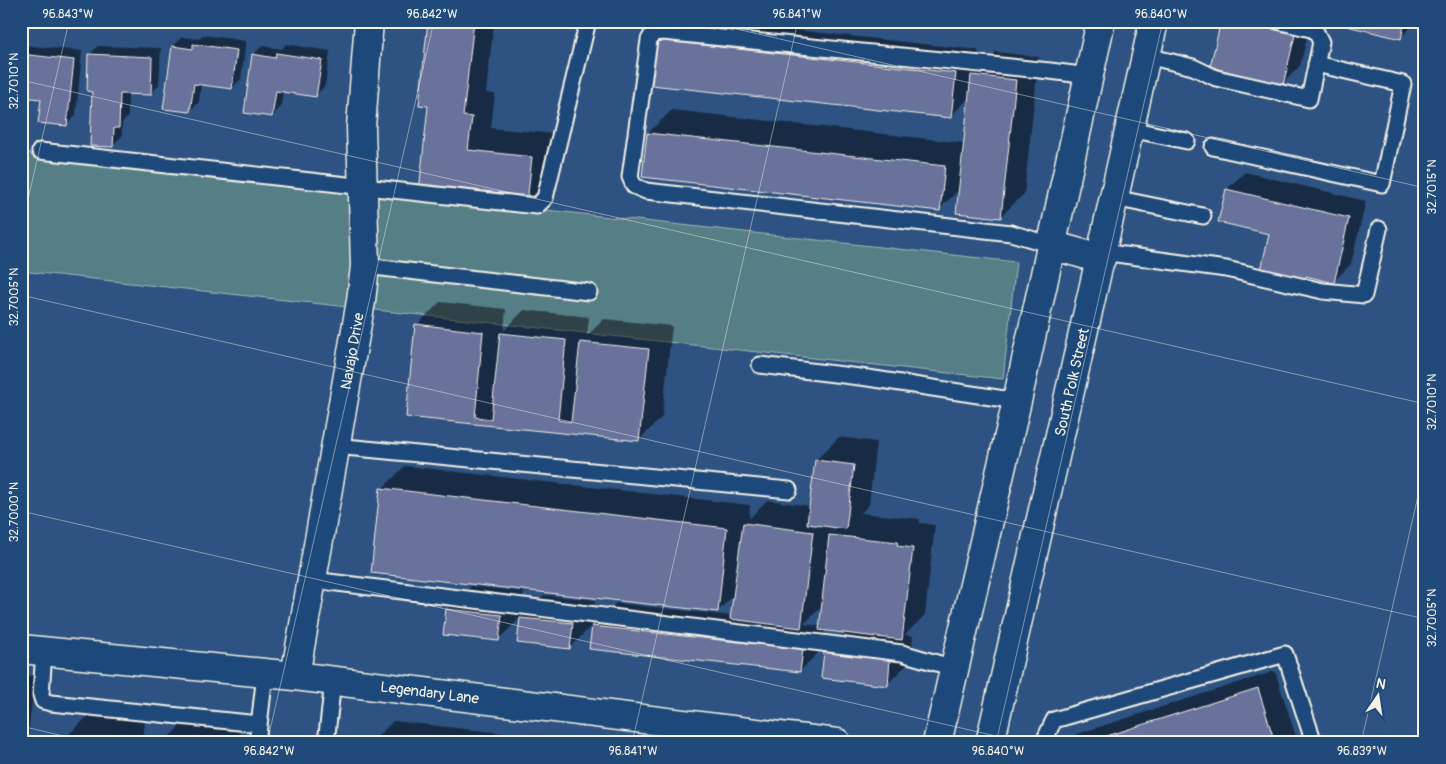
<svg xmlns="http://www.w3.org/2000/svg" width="1446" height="764" font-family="Pangolin,sans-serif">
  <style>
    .green { fill: #557e86; stroke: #a4b8b7 }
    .shadow { fill: #0007; fill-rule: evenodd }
    .building { fill: #69729b; stroke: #f4f1e8 }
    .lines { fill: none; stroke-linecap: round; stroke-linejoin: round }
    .service-casing { stroke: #f4f1e8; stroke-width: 19 }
    .minor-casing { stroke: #f4f1e8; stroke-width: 31 }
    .secondary-casing { stroke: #f4f1e8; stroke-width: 31 }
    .service { stroke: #1f4a7a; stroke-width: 15 }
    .minor { stroke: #1f4a7a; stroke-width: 28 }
    .secondary { stroke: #1f4a7a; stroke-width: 28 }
    .ticks { fill: none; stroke: #f4f1e8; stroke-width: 1; stroke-opacity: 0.45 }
    .labels { text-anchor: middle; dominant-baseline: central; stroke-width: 4; stroke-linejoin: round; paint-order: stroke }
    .street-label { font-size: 15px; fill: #f4f1e8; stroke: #1f4a7a }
    .neatline { fill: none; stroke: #f4f1e8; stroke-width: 2 }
    .ticks-label { font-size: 12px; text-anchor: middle; fill: #f4f1e8 }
  </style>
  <rect width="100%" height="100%" fill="#2e5281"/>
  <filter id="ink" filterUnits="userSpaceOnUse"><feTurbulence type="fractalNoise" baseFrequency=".02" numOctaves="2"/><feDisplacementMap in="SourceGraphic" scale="10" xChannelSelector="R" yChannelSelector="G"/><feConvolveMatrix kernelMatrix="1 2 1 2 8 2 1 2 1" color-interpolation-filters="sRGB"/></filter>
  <g filter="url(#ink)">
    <!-- green -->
    <path class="green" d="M 21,152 L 1016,262 L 1003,379 L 21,271 Z"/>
    <!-- shadow -->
    <path class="shadow" d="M 429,21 L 494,21 L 486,93 L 495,94 L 491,128 L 554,134 L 550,179 L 526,202 L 420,190 L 430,105 Z
      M 677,21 L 713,21 L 978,50 L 976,72 L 996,52 L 1039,57 L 1024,194 L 1000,217 L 960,189 L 939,209 L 648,133 L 672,110 L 965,143 L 970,97 L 950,117 L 657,41 Z
      M 1222,21 L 1311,21 L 1300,66 L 1283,83 L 1268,79 L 1264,84 L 1231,71 Z
      M 1332,21 L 1415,21 L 1414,24 L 1401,37 Z
      M 204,35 L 246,41 L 241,79 L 232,88 L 201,84 L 199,102 L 189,111 L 173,46 L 182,37 L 199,39 Z
      M 286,44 L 330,51 L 325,86 L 316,95 L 283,91 L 281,107 L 272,116 L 253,55 L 262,46 L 282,49 Z
      M 21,45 L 82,51 L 76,115 L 67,124 L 42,98 L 21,96 Z
      M 98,46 L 161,48 L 159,85 L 150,94 L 128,93 L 128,117 L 122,123 L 122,136 L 112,146 L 93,90 L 89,55 Z
      M 1245,172 L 1366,201 L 1351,264 L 1333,282 L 1308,275 L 1304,280 L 1271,233 L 1227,189 Z
      M 440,302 L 506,309 L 504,331 L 524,310 L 589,317 L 587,336 L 604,319 L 672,326 L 662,417 L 639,440 L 407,416 L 417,325 Z
      M 839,437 L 876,442 L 869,505 L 861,513 L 920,519 L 920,523 L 935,525 L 925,615 L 905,635 L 913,636 L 911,661 L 887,684 L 825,653 L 846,632 L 825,630 L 823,648 L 800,671 L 593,627 L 616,603 L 732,616 L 735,594 L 718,611 L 382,489 L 405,466 L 750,505 L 749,519 L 767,500 L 810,506 L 816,460 ZM 834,527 L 838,527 L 833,532 ZM 823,605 L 820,626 L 804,624 Z
      M 471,586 L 524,592 L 521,618 L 544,595 L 595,600 L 593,624 L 570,648 L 518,642 L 521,617 L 498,640 L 447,609 Z
      M 1275,671 L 1298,743 L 1069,743 L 1077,734 Z
      M 21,675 L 35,676 L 27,743 L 21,743 Z
      M 90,714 L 145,719 L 143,743 L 66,743 L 66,737 Z
      M 393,721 L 592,743 L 371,743 Z
      M 182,724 L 240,730 L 238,743 L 163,743 Z"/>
    <!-- building -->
    <path class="building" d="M 428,21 L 474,21 L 463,116 L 472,117 L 468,150 L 532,157 L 527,203 L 419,191 L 428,106 L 419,105 Z
      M 1221,21 L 1257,21 L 1296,31 L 1283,85 L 1266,80 L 1264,85 L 1229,76 L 1230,72 L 1210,67 Z
      M 1326,21 L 1405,21 L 1401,39 Z
      M 656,40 L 956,73 L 951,118 L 651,85 Z
      M 193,44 L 237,50 L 232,89 L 194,84 L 190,112 L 163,109 L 172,46 L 193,49 Z
      M 276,53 L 322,60 L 316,97 L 276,91 L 272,117 L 244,113 L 252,54 L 275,58 Z
      M 21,54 L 74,60 L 67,126 L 38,123 L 41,99 L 21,97 Z
      M 88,54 L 152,57 L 151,95 L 120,94 L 119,128 L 114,128 L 113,147 L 90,146 L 92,92 L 87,91 Z
      M 971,75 L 1016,80 L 1001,218 L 956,213 Z
      M 647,133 L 945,166 L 940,211 L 642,177 Z
      M 1226,189 L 1349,218 L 1334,283 L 1306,276 L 1305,281 L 1261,270 L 1269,234 L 1218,222 Z
      M 415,324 L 483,332 L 475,417 L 491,419 L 500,333 L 566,340 L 558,420 L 571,422 L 580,342 L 649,349 L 639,441 L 406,417 Z
      M 815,460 L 854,465 L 846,529 L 807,524 Z
      M 380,488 L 727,528 L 718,612 L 371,573 Z
      M 743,523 L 813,532 L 801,628 L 730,619 Z
      M 829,535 L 898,542 L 897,546 L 913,548 L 902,640 L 819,630 Z
      M 446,609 L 502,615 L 499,641 L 443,635 Z
      M 520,618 L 573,623 L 570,649 L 517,643 Z
      M 592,626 L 803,649 L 800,672 L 589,649 Z
      M 824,652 L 890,659 L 888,686 L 821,678 Z
      M 1258,688 L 1275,743 L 1085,743 Z
      M 65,736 L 123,742 L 123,743 L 64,743 Z"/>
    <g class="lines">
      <defs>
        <path id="service" d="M 1147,56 L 1193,67 L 1216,78 L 1309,99 L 1321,42 L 1315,30 L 1277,21
          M 1130,129 L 1187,141
          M 1213,147 L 1382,184 L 1403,84 L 1316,64
          M 40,151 L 537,206 L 545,198 L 588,21
          M 1114,198 L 1203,216
          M 1051,245 L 1011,233 L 646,191 L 634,186 L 630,177 L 649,40 L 653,33 L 663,32 L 1050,71 L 1089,76
          M 1102,252 L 1226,269 L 1323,291 L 1364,295 L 1379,229
          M 365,266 L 589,292
          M 760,365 L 868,378 L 1017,401
          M 335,446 L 789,490
          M 313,580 L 902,653 L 954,668
          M 44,651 L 41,695 L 43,701 L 51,703 L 259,724
          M 257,743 L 265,674
          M 326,743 L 333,681
          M 1043,743 L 1054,720 L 1285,654 L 1314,743"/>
        <g id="minor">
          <path id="s1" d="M 21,649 L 295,676 L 837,743"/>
          <path id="s2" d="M 295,676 L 361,301 L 365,266 L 361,127 L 369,21"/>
        </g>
        <g id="secondary">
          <path d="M 1051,245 L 1101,259"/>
          <path d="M 937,743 L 1017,401 L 1101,21"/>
          <path id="s3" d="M 990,743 L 1154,21"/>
        </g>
      </defs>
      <!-- service casing -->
      <use href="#service" class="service-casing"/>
      <!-- minor casing -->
      <use href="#minor" class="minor-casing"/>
      <!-- secondary casing -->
      <use href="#secondary" class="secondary-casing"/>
      <!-- service -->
      <use href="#service" class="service"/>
      <!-- minor -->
      <use href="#minor" class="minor"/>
      <!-- secondary -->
      <use href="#secondary" class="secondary"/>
    </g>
  </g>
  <!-- ticks -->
  <path class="ticks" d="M 702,21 L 1425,188M 21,80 L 1425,404M 21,230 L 69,21M 21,295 L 1425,619M 21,511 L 1026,743M 21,726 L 93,743M 267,743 L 434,21M 632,743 L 798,21M 996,743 L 1163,21M 1361,743 L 1425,466"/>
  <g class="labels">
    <!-- street labels -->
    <g class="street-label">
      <text stroke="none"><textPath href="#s2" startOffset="330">Navajo Drive</textPath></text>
      <text stroke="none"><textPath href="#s3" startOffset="370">South Polk Street</textPath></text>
      <text stroke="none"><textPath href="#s1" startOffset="411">Legendary Lane</textPath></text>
    </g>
  </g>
  <!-- margin -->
  <rect width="1446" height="764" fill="none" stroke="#1f4a7a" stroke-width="55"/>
  <!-- north arrow -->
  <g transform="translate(1378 696) rotate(13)" stroke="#1f4a7a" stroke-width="4" paint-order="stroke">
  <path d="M0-4L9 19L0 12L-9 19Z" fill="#f4f1e8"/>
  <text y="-8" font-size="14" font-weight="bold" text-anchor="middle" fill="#f4f1e8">N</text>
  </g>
  <rect x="28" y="28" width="1390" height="708" class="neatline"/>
  <g class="ticks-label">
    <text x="68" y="18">96.843°W</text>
    <text x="432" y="18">96.842°W</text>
    <text x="797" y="18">96.841°W</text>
    <text x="1161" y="18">96.840°W</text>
    <text transform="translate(14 81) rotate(-90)" y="4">32.7010°N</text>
    <text transform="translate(1432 187) rotate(-90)" y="4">32.7015°N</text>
    <text transform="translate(14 297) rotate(-90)" y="4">32.7005°N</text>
    <text transform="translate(1432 402) rotate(-90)" y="4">32.7010°N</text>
    <text transform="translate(14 512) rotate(-90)" y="4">32.7000°N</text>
    <text transform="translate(1432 618) rotate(-90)" y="4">32.7005°N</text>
    <text x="269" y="755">96.842°W</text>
    <text x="633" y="755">96.841°W</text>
    <text x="998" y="755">96.840°W</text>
    <text x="1362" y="755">96.839°W</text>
  </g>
</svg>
